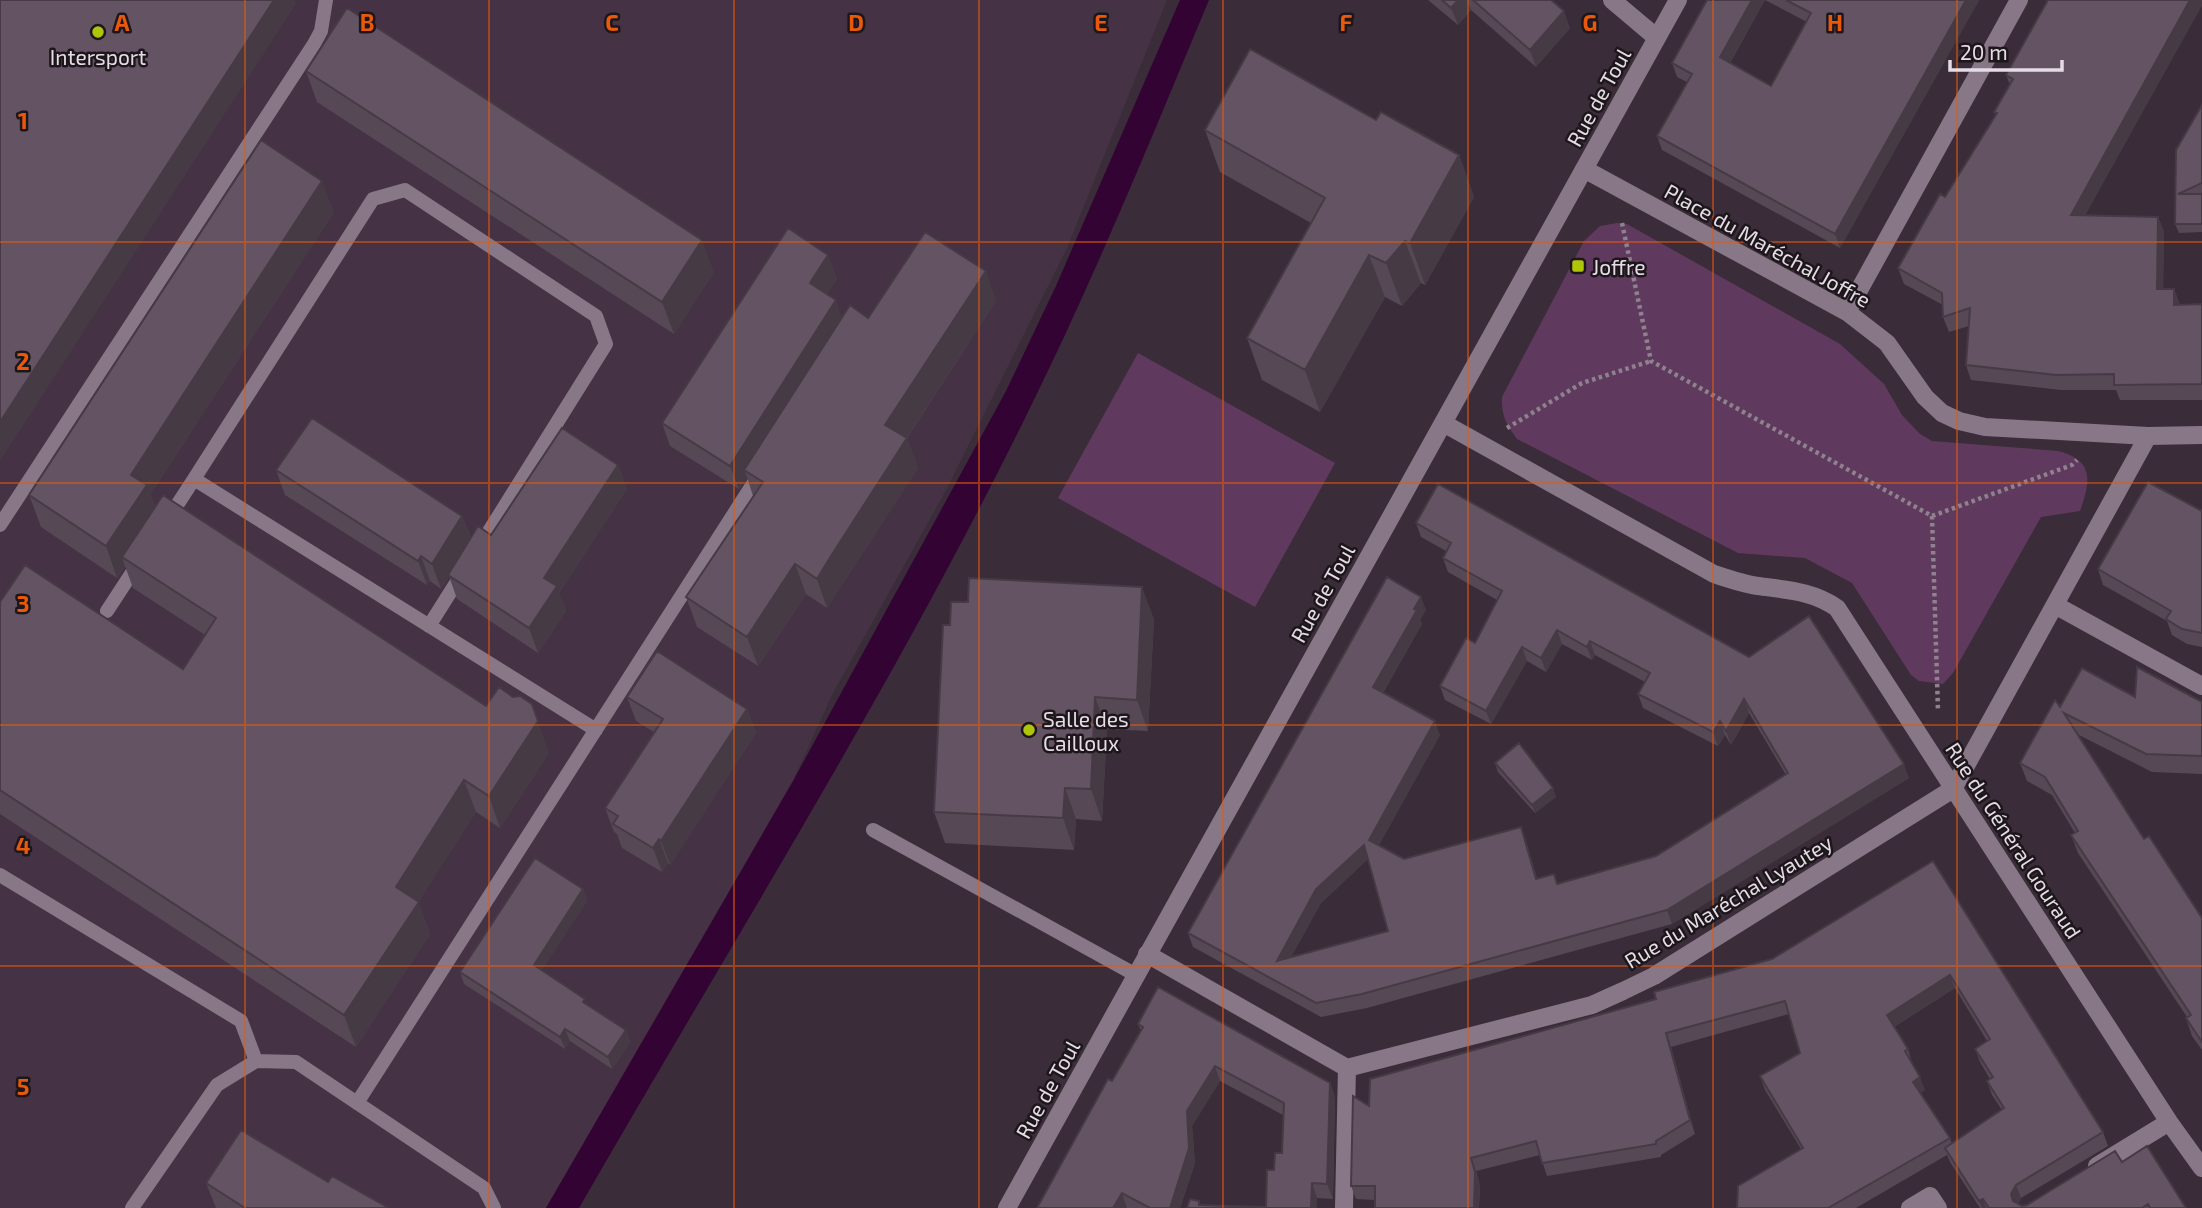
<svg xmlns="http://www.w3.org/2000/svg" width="2202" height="1208" font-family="'Exo 2',sans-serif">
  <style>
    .built { fill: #453244 }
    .green { fill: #603a5e }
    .water { fill: #330334 }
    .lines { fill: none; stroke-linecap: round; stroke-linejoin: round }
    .path { stroke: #8d828d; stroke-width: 4.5; stroke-dasharray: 3.5 3.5; stroke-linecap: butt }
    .service { stroke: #887887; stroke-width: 14 }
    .minor { stroke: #887887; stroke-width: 18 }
    .wall { fill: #564855; fill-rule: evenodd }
    .shaded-wall { fill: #463b45 }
    .building { fill: #645463; stroke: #463b45; stroke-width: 2; fill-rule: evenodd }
    .grid { fill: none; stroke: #e8590c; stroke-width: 2; stroke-opacity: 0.55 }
    .poi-dot { fill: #afc508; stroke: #1d171c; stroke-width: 2.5 }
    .labels { text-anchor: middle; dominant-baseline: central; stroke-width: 5; stroke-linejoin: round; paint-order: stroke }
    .poi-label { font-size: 21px; fill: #e5dce5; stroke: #1d171c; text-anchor: start }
    .street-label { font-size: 21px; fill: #e5dce5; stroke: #1d171c }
    .grid-label { font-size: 23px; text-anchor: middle; font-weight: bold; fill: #e8590c; stroke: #1d171c; stroke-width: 5; stroke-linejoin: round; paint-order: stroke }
  </style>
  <rect width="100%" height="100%" fill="#3a2c39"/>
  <!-- built -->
  <path class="built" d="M 0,0 L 1167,0 L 1067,248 L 944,494 L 833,693 L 793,781 L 546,1208 L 0,1208 Z"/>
  <!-- green -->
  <path class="green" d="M 1617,223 L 1627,224 L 1840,344 L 1884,384 L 1902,415 L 1920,434 L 1932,441 L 2058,451 C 2094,460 2091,481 2080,511 L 2041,517 L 1953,673 L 1943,684 L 1919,681 L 1911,675 L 1852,583 L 1805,558 L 1738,553 L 1517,439 C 1506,424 1501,415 1502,397 L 1584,241 L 1600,226 Z
    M 1138,353 L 1335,463 L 1255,607 L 1058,498 Z"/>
  <!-- water -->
  <path class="water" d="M 1180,0 L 1209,0 C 1151,139 1094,279 1027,414 C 893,687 730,945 579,1208 L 546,1208 L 793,781 L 1006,391 L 1056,286 Z"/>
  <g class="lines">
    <!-- path -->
    <path class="path" d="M 1622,223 L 1651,361 L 1932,516 L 2072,465 L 2077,460
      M 1507,428 L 1582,383 L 1651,361
      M 1932,516 L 1938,711"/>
    <!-- service -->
    <path class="service" d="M 168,519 L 194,479
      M 0,525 L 314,44 L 321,31 L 326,0
      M 478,549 L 606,344 L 596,316 L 405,190 L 373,199 L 194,479 L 596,730
      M 107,611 L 139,562
      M 429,626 L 463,572
      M 873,830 L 1136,975
      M 0,875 L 241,1021 L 256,1061
      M 357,1103 L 760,473
      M 132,1208 L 217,1085 L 256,1061 L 296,1062 L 484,1188 L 494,1208"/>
    <!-- minor -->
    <path class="minor" d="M 1612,0 L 1657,38
      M 1584,169 L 1847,312 L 1887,343 L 1925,397 L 1942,413 L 1959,421 L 1985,427 L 2148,436 L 2202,435
      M 1847,312 L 2019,0
      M 1443,423 L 1714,574 C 1729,579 1743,584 1758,586 C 1787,590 1813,591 1837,608 L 2169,1122 L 2202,1168
      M 2055,605 L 2202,686
      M 1147,954 L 1347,1068 L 1592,1005 L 1623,991 L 1654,976 L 1953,789 L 2148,436
      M 2097,1166 L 2169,1122
      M 1007,1208 L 1678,0
      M 1344,1208 L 1347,1068
      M 1910,1208 L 1930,1196 L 1938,1208"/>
  </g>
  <!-- wall -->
  <path class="wall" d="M 1428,0 L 1551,0 L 1570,28 L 1536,67 L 1471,10 L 1458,25 Z
    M 1765,0 L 1730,63 L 1771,86 L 1807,22 L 1765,0 L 1979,0 L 1840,248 L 1662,150 L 1657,136 L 1687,82 L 1677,77 L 1672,63 Z
    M 2202,0 L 2202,5 L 2085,215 L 2158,217 L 2164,232 L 2163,289 L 2174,289 L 2180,305 L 2202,304 L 2202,400 L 2120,400 L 2116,390 L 2061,390 L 1971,380 L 1966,365 L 1969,326 L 1949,332 L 1943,317 L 1943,305 L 1904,284 L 1898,268 L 1945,197 L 1996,115 L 1994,112 L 2010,85 L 2006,75 Z
    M 306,71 L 714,272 L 674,334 L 317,102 Z
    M 2202,105 L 2202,193 L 2201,194 L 2202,194 L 2202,232 L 2179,233 L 2175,224 L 2176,150 Z
    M 1376,120 L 1459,155 L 1474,197 L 1425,285 L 1421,283 L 1402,306 L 1385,297 L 1320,412 L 1262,380 L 1247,338 L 1311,223 L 1220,172 L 1205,130 Z
    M 334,212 L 150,495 L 155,507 L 549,753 L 500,828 L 476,812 L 418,902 L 430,934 L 356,1047 L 0,814 L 0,602 L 183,669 L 205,635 L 133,588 L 125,566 L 117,578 L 41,527 L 29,495 Z
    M 828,255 L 837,279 L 827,294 L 842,317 L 868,318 L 996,301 L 907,438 L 918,468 L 827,608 L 806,594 L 758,666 L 697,627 L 686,597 L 753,496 L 747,477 L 739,489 L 670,446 L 662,423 Z
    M 618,465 L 627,489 L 559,593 L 566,611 L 538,653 L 457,599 L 449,576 L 441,589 L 430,581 L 427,585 L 285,495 L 276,470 L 462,516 L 471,539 L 491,535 Z
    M 2202,511 L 2202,647 L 2187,644 L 2172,635 L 2167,621 L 2103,585 L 2098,569 Z
    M 1416,523 L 1909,778 L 1672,924 L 1367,1008 L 1321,1017 L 1193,947 L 1188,933 L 1426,610 L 1420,620 L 1422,624 L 1383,693 L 1440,735 L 1379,845 L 1404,859 L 1521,827 L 1537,878 L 1557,884 L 1656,856 L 1786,775 L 1749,713 L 1731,745 L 1725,735 L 1718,746 L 1643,708 L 1638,694 L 1645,682 L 1595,655 L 1592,660 L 1562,644 L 1546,672 L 1527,661 L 1491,724 L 1445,700 L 1440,686 L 1475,643 L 1497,600 L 1448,572 L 1443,558 L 1446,551 L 1421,537 ZM 1368,859 L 1388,931 L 1291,957 L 1321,903 Z
    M 1154,619 L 1148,731 L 1107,729 L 1102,821 L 1076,819 L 1074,850 L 945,843 L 934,812 L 950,625 Z
    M 627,697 L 747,709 L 756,733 L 670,865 L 668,863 L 662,872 L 622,848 L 617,834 L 614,832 L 605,808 L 654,732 L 636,721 Z
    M 2135,697 L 2202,702 L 2202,774 L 2152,772 L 2077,734 L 2144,839 L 2202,918 L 2202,1050 L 2192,1036 L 2186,1018 L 2187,1017 L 2078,853 L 2071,835 L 2075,833 L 2052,795 L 2027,781 L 2020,763 L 2060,707 Z
    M 1495,763 L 1556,797 L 1535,813 L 1498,772 Z
    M 1933,861 L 2103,1132 L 2108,1146 L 2021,1198 L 2018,1204 L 2022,1206 L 2027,1205 L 2122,1162 L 2186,1208 L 1980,1208 L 1950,1162 L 1947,1155 L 1856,1208 L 1737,1208 L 1801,1149 L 1765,1090 L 1760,1076 L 1800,1053 L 1789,1014 L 1671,1047 L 1695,1134 L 1661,1155 L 1661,1157 L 1547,1176 L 1540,1155 L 1476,1171 L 1480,1186 L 1479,1208 L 1375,1208 L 1375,1200 L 1356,1199 L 1351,1186 L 1369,1106 L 1656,999 L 1772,959 ZM 1955,988 L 1987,1041 L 1975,1049 L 1980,1062 L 1990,1079 L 1987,1081 L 1992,1095 L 2002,1110 L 1952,1144 L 1950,1138 L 1920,1093 L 1925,1090 L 1912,1063 L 1908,1049 L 1894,1027 Z
    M 583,889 L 587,901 L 542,970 L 587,1004 L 626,1030 L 630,1042 L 612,1069 L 570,1041 L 565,1049 L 464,984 L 460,972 Z
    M 1158,987 L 1330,1083 L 1335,1097 L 1333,1199 L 1317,1198 L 1317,1208 L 1187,1208 L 1190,1199 L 1199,1201 L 1201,1205 L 1266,1207 L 1267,1170 L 1274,1170 L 1275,1153 L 1282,1153 L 1283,1115 L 1220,1081 L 1192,1126 L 1195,1163 L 1180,1208 L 1037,1208 L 1108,1079 L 1112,1081 L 1141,1031 L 1138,1024 Z
    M 328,1182 L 389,1208 L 216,1208 L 206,1183 Z"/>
  <!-- shaded-wall -->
  <path class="shaded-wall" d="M 274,0 L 295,0 L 296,4 L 0,461 L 0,422 Z
    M 1458,0 L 1467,0 L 1471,10 L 1458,25 L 1451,8 Z
    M 1752,0 L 1765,0 L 1725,71 L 1720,57 Z
    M 1966,0 L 1979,0 L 1840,248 L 1835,234 Z
    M 2190,0 L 2202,0 L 2202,5 L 2077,230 L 2071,215 Z
    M 1564,11 L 1570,28 L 1536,67 L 1530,50 Z
    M 1459,155 L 1474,197 L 1425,285 L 1410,243 Z
    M 322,181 L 334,212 L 150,495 L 158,516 L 122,557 L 125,566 L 117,578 L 106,546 L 131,475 Z
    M 2158,217 L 2164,232 L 2163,305 L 2157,289 Z
    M 702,240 L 714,272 L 674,334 L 662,302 Z
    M 1405,241 L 1421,283 L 1402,306 L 1386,263 Z
    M 828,255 L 837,279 L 819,306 L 810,283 Z
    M 1369,255 L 1385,297 L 1320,412 L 1305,370 Z
    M 986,271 L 996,301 L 896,454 L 885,425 Z
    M 2174,289 L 2180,305 L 2174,305 Z
    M 836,300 L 844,324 L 744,470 L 747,477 L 739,489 L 730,466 Z
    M 907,438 L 918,468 L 827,608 L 817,579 Z
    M 618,465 L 627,489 L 559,593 L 566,611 L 538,653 L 529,628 L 544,578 Z
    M 462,516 L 471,541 L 441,589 L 432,564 Z
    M 421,556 L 430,581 L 427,585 L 418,561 Z
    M 795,564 L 806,594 L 758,666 L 747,637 Z
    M 1142,587 L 1154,619 L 1148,731 L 1137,700 Z
    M 1421,597 L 1426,610 L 1420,620 L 1422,624 L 1378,701 L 1373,687 Z
    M 1557,630 L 1562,644 L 1546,672 L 1541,658 Z
    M 1590,641 L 1595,655 L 1592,660 L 1587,647 Z
    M 1522,647 L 1527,661 L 1491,724 L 1486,711 Z
    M 1095,697 L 1107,729 L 1102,821 L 1091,789 Z
    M 1744,699 L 1749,713 L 1731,745 L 1726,731 Z
    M 532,704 L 549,753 L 500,828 L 489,796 Z
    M 747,709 L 756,733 L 670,865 L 661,841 Z
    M 1435,721 L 1440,735 L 1374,854 L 1369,840 Z
    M 1720,721 L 1725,735 L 1718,746 L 1713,732 Z
    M 1904,764 L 1909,778 L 1672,924 L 1667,910 Z
    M 464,780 L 476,812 L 408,919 L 396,887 Z
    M 1065,788 L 1076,819 L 1074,850 L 1063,818 Z
    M 1553,788 L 1556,797 L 1535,813 L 1532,805 Z
    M 1521,827 L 1526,840 L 1541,892 L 1536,879 Z
    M 659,839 L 668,863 L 662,872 L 653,848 Z
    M 1364,845 L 1369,858 L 1321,903 L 1282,974 L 1277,961 L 1316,889 Z
    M 583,889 L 587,901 L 538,977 L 534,965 Z
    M 419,902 L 430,934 L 356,1047 L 344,1015 Z
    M 1950,975 L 1955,988 L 1892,1028 L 1887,1015 Z
    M 565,1029 L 570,1041 L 565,1049 L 560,1037 Z
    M 626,1030 L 630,1042 L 612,1069 L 608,1057 Z
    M 1666,1033 L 1671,1047 L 1695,1134 L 1690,1120 Z
    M 1215,1066 L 1220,1081 L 1192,1126 L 1195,1163 L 1180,1208 L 1170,1208 L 1187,1111 Z
    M 1920,1077 L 1925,1090 L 1918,1095 L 1913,1082 Z
    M 1330,1083 L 1335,1097 L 1333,1199 L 1327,1184 Z
    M 1471,1158 L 1480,1186 L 1479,1208 L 1474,1208 Z
    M 1312,1183 L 1317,1198 L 1317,1208 L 1311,1208 Z
    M 2016,1185 L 2021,1198 L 2016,1208 L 2011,1194 Z
    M 1122,1193 L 1127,1208 L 1113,1208 Z
    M 1983,1199 L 1986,1208 L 1982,1208 L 1979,1201 Z"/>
  <!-- building -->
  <path class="building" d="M 0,0 L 274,0 L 0,422 Z
    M 1442,0 L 1458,0 L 1451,8 Z
    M 1473,0 L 1551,0 L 1564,11 L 1530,50 Z
    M 1707,0 L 1752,0 L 1720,57 L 1771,86 L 1811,13 L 1786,0 L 1966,0 L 1835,234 L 1657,136 L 1692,74 L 1672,63 Z
    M 2048,0 L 2190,0 L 2071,215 L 2158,217 L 2157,289 L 2174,289 L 2174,305 L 2202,304 L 2202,384 L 2114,385 L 2114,374 L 2056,375 L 1966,365 L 1970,308 L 1943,317 L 1942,293 L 1898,268 L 1940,194 L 1945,197 L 1997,113 L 1994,112 L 2013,79 L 2006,75 Z
    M 347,8 L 702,240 L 662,302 L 306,71 Z
    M 1250,49 L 1376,120 L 1381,112 L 1459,155 L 1410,243 L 1405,241 L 1386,263 L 1369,255 L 1305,370 L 1247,338 L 1325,198 L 1205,130 Z
    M 2202,105 L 2202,183 L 2178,194 L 2202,194 L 2202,224 L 2175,224 L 2176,150 Z
    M 261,140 L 322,181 L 131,475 L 147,485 L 106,546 L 29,495 Z
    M 788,228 L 828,255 L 810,283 L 836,300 L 730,466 L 662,423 Z
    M 925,232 L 986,271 L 885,425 L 907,438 L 831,556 L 817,579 L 795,564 L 747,637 L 686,597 L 763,482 L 744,470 L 850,305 L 868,318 Z
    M 312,418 L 462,516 L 432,564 L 421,556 L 418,561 L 276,470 Z
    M 562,428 L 618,465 L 544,578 L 557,586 L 529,628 L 448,575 L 478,526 L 491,535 Z
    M 2148,482 L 2202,511 L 2202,633 L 2182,629 L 2166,619 L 2171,611 L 2098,569 Z
    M 1438,484 L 1749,657 L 1809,616 L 1904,764 L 1667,910 L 1362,994 L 1316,1003 L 1188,933 L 1387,577 L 1421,597 L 1414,609 L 1417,610 L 1373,687 L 1435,721 L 1369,840 L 1404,859 L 1521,827 L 1536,879 L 1554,874 L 1557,884 L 1656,856 L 1788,773 L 1744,699 L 1726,731 L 1720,721 L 1713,732 L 1638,694 L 1650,673 L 1590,641 L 1587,647 L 1557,630 L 1541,658 L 1522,647 L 1486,711 L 1440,686 L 1466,638 L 1475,643 L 1502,591 L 1443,558 L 1451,543 L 1416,523 ZM 1364,845 L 1388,931 L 1277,961 L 1316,889 Z
    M 163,495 L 486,706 L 499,687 L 513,697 L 520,696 L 532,704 L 538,721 L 489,796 L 464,780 L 396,887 L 419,902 L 344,1015 L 0,790 L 0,602 L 25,565 L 183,669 L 216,618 L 122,557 Z
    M 969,578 L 1142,587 L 1137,700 L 1095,697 L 1091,789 L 1065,788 L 1063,818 L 934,812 L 943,625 L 950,625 L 951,602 L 968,602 Z
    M 657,651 L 747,709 L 661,841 L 659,839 L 653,848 L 613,824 L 618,816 L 605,808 L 663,719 L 627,697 Z
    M 2137,667 L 2202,702 L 2202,756 L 2146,754 L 2064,713 L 2144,839 L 2149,836 L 2202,918 L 2202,1042 L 2186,1018 L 2191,1015 L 2071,835 L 2078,831 L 2045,777 L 2020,763 L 2055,700 L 2060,707 L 2082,668 L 2135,697 Z
    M 1519,743 L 1553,788 L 1532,805 L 1495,763 Z
    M 535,858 L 583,889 L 534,965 L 585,999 L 583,1002 L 626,1030 L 608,1057 L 565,1029 L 560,1037 L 460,972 Z
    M 1933,861 L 2103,1132 L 2016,1185 L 2011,1194 L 2013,1201 L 2022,1206 L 2027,1205 L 2115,1151 L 2122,1162 L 2147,1146 L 2186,1208 L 2150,1208 L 2148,1204 L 2142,1208 L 1989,1208 L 1983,1199 L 1979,1201 L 1945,1148 L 2004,1108 L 1987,1081 L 1993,1077 L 1975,1049 L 1990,1039 L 1950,975 L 1887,1015 L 1908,1049 L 1905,1051 L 1920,1077 L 1913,1082 L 1950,1138 L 1828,1208 L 1737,1208 L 1738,1186 L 1803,1148 L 1760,1076 L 1800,1053 L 1785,1001 L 1666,1033 L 1690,1120 L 1656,1141 L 1656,1144 L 1542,1163 L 1536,1141 L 1471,1158 L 1475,1172 L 1474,1208 L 1375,1208 L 1375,1186 L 1351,1186 L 1353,1096 L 1369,1106 L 1370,1079 L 1656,999 L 1654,992 L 1772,959 Z
    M 1158,987 L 1330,1083 L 1327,1184 L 1312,1183 L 1311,1208 L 1187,1208 L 1190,1199 L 1199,1201 L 1199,1205 L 1266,1207 L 1267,1170 L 1274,1170 L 1275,1153 L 1282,1153 L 1284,1103 L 1215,1066 L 1187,1111 L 1189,1148 L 1170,1208 L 1150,1208 L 1122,1193 L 1113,1208 L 1037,1208 L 1108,1079 L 1112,1081 L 1143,1027 L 1138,1024 Z
    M 241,1130 L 328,1182 L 332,1176 L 389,1208 L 245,1208 L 206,1183 Z"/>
  <!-- grid -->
  <path class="grid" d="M 245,0 L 245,1208M 489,0 L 489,1208M 734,0 L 734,1208M 979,0 L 979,1208M 1223,0 L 1223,1208M 1468,0 L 1468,1208M 1713,0 L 1713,1208M 1957,0 L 1957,1208M 0,242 L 2202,242M 0,483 L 2202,483M 0,725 L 2202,725M 0,966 L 2202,966"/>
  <!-- markers -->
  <g class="poi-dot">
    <circle cx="98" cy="32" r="7"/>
    <rect x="1571" y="259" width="14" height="14" rx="3.5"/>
    <circle cx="1029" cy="730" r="7"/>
  </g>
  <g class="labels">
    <!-- poi labels -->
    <g class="poi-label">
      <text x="98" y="56" text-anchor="middle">Intersport</text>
      <text x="1592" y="266">Joffre</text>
      <text x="1043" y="718">Salle des<tspan x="1043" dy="24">Cailloux</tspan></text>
    </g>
    <!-- street labels -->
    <g class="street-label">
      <text transform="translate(1598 97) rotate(-61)">Rue de Toul</text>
      <text transform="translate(1768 245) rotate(29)">Place du Maréchal Joffre</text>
      <text transform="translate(1322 593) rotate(-61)">Rue de Toul</text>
      <text transform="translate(2014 840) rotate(57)">Rue du Général Gouraud</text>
      <text transform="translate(1728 901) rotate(-31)">Rue du Maréchal Lyautey</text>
      <text transform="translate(1047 1089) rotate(-61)">Rue de Toul</text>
    </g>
  </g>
  <g class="grid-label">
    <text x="122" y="31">A</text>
    <text x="367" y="31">B</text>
    <text x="612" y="31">C</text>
    <text x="856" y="31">D</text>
    <text x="1101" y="31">E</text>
    <text x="1346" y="31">F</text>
    <text x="1590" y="31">G</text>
    <text x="1835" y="31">H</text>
    <text x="23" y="129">1</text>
    <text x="23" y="370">2</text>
    <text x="23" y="612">3</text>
    <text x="23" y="854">4</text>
    <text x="23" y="1095">5</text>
  </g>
  <!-- scale -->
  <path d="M1950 60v10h112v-10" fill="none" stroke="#e5dce5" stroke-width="3.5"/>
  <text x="1960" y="60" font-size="21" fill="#e5dce5" stroke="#1d171c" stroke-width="5" paint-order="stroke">20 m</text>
</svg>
